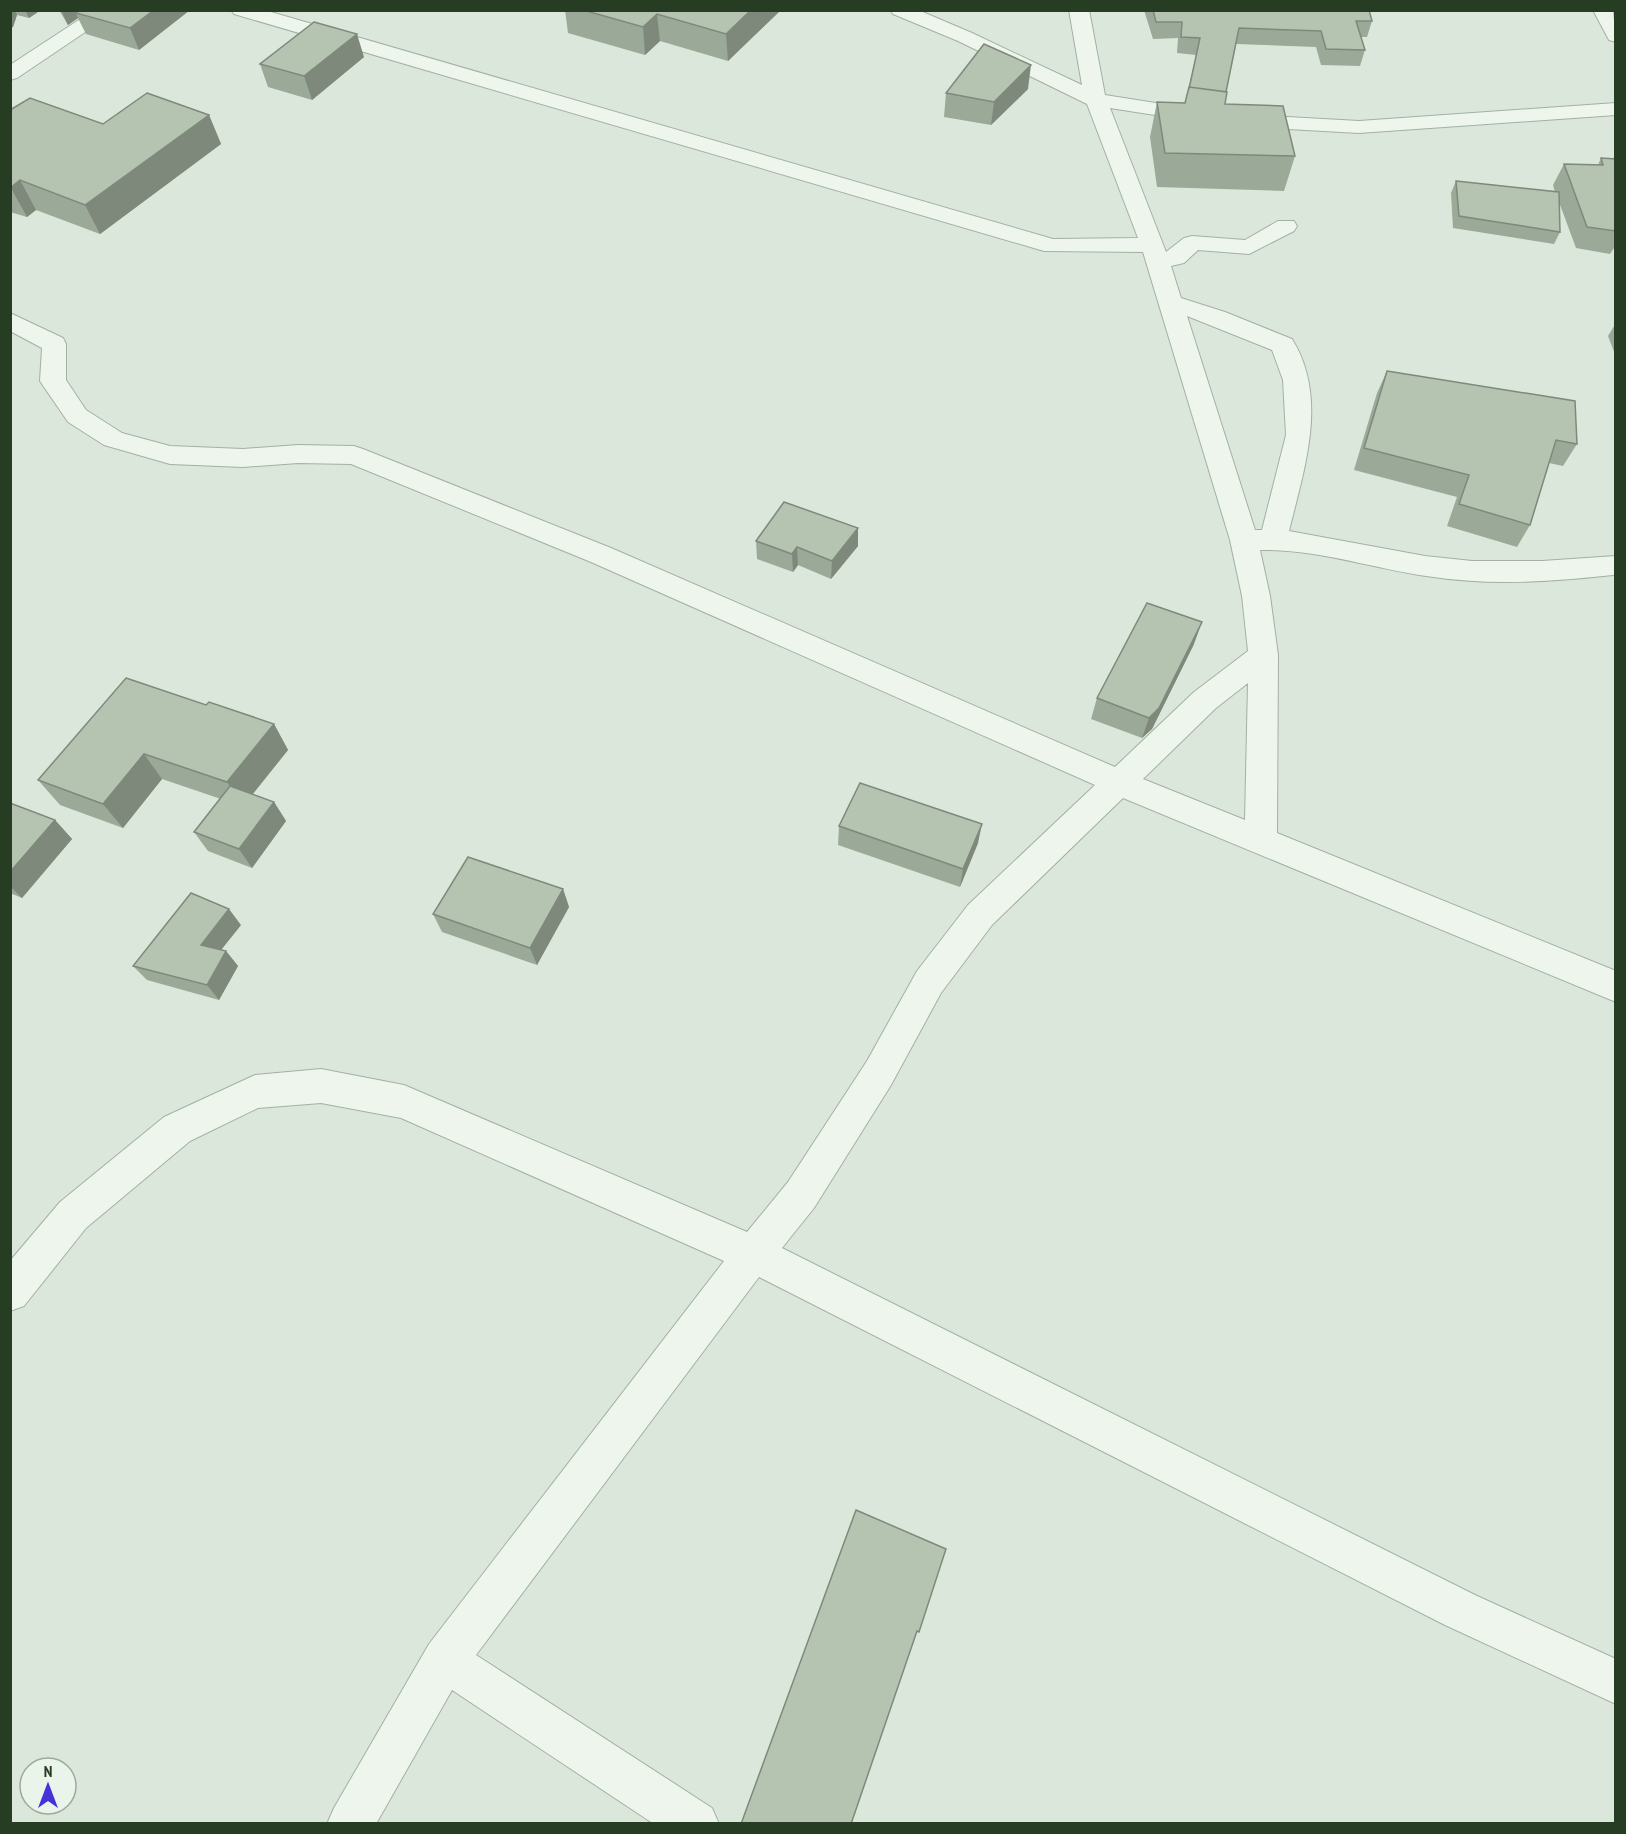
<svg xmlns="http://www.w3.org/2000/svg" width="1626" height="1834" font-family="'PT Sans Narrow',sans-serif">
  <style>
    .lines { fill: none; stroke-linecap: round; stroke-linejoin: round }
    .minor-casing { stroke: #a2b1a0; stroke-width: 2 }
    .minor { fill: #eef5ed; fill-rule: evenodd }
    .wall { fill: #9ba998 }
    .shaded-wall { fill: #7e897c }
    .building { fill: #b4c4b1; stroke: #7e897c; stroke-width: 1.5 }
  </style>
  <rect width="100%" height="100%" fill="#dce7db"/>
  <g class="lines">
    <defs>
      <path id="minor" d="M 94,10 L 118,10 L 17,78 L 10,80 L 10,65 Z
        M 231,10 L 264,10 L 1053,239 L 1138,238 L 1087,104 L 958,41 L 893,14 L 890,10 L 918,10 L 972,33 L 1082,85 L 1069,10 L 1089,10 L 1105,95 L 1219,113 L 1359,121 L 1616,103 L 1616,115 L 1359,133 L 1219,125 L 1110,108 L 1166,252 L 1184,238 L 1192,236 L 1245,240 L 1278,221 L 1294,221 L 1297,226 L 1294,231 L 1249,254 L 1198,250 L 1184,263 L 1171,266 L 1181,298 L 1225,312 L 1292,339 C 1329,398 1304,469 1289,531 L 1425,556 L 1472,561 L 1542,561 L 1616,556 L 1616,574 L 1613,575 C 1551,582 1489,586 1426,576 C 1371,568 1317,549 1260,550 L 1270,596 L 1278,655 L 1277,833 L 1616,971 L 1616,1002 L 1123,798 L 992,925 L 941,993 L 891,1085 L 814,1208 L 782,1248 L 1475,1595 L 1616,1659 L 1616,1704 L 1445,1625 L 759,1277 L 476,1655 L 712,1808 L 719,1824 L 654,1824 L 452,1690 L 376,1824 L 327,1824 L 334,1808 L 429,1644 L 724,1261 L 401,1118 L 321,1103 L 258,1108 L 190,1141 L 86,1228 L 24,1306 L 10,1311 L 10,1261 L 60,1202 L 164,1117 L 255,1075 L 321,1069 L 404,1085 L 747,1232 L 788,1182 L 867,1061 L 917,971 L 968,905 L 1095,785 L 591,562 L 351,464 L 298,463 L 243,467 L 170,464 L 104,445 L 68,422 L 44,387 L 40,381 L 42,348 L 10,331 L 10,313 L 63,338 L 66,344 L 66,380 L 86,410 L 122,433 L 170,446 L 243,449 L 298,445 L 354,446 L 363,449 L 611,548 L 1115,767 L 1194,692 L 1248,651 L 1242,596 L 1230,540 L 1143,252 L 1044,251 L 234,14 ZM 1187,316 L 1272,350 L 1283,380 L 1286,435 L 1262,530 L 1255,530 ZM 1248,683 L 1245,820 L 1143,779 L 1216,708 Z
        M 1593,10 L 1613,10 L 1616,42 L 1609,40 Z"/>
    </defs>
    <!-- minor casing -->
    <use href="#minor" class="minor-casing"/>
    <!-- minor -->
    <use href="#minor" class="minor"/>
  </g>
  <!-- wall -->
  <path class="wall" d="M 10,10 L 41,10 L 29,18 L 17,15 L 13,27 Z
    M 59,10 L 190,10 L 139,50 L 86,34 L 78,18 L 68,25 Z
    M 565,10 L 781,10 L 728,61 L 660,41 L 645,55 L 568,33 Z
    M 1144,10 L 1369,10 L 1372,21 L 1367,37 L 1361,37 L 1365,50 L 1360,66 L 1321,65 L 1316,47 L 1236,44 L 1226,92 L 1225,104 L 1295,156 L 1284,191 L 1157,187 L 1150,137 L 1157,102 L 1185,103 L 1196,55 L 1177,53 L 1178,38 L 1153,39 Z
    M 364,57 L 312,100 L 268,87 L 260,64 Z
    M 1028,89 L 991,125 L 944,117 L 946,93 Z
    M 10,110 L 103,124 L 209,115 L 221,144 L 100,234 L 36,210 L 27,217 L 10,212 Z
    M 1601,158 L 1616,159 L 1616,245 L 1610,254 L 1576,248 L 1559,202 L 1560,232 L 1554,244 L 1453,228 L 1451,193 L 1456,181 L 1555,192 L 1553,185 L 1564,164 L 1598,165 Z
    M 1616,323 L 1616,357 L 1608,336 Z
    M 1387,371 L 1577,444 L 1563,466 L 1549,463 L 1530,525 L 1517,547 L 1447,526 L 1457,497 L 1354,470 L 1377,393 Z
    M 756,541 L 858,546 L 831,579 L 798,565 L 793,572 L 757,559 Z
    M 1194,644 L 1152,729 L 1142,738 L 1091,719 L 1097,698 Z
    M 206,705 L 274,724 L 288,750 L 253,794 L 274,802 L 286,821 L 252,868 L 208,851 L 194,832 L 221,799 L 162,779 L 123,828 L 60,805 L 38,780 Z
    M 10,803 L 55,820 L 72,839 L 22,898 L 10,893 Z
    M 839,826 L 978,843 L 960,887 L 838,845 Z
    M 563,889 L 569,907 L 537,965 L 442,932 L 433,914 Z
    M 241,925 L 221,950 L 226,951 L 238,966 L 219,1000 L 147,980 L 133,966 Z"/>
  <!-- shaded-wall -->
  <path class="shaded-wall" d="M 10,10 L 15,10 L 17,15 L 13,27 L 10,29 Z
    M 25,10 L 41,10 L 29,18 Z
    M 61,10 L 89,10 L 76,13 L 78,18 L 68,25 Z
    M 154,10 L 190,10 L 139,50 L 130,28 Z
    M 751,10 L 781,10 L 728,61 L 726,34 Z
    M 657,14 L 660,41 L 645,55 L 643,27 Z
    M 357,34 L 364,57 L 312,100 L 304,76 Z
    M 1031,65 L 1028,89 L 991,125 L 994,102 Z
    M 209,115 L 221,144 L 100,234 L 85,205 Z
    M 20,180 L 36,210 L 27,217 L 11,188 Z
    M 858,528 L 858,546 L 831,579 L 832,561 Z
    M 797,547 L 798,565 L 793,572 L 792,554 Z
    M 1202,622 L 1194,644 L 1152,729 L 1142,738 L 1149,718 Z
    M 274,724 L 288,750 L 243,806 L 227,782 Z
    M 144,754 L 162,779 L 123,828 L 103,804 Z
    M 274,802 L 286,821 L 252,868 L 239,849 Z
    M 55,820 L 72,839 L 22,898 L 10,886 L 10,872 Z
    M 982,824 L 978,843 L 960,887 L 963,869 Z
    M 563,889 L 569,907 L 537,965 L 530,948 Z
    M 229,909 L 241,925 L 213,960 L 201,945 Z
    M 226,951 L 238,966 L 219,1000 L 207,985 Z"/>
  <!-- building -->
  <path class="building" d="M 80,10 L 154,10 L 130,28 L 76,13 Z
    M 583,10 L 751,10 L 726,34 L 657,14 L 643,27 Z
    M 1153,10 L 1369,10 L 1372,21 L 1356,21 L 1365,50 L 1326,49 L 1321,31 L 1239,28 L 1226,92 L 1189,87 L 1189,89 L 1200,38 L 1181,37 L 1182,22 L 1156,22 Z
    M 314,22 L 357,34 L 304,76 L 260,64 Z
    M 984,44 L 1031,65 L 994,102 L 946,93 Z
    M 1189,87 L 1227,92 L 1225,104 L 1283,106 L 1295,156 L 1165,153 L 1157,102 L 1185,103 Z
    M 147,93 L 209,115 L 85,205 L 20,180 L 10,188 L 10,110 L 30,98 L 103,124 Z
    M 1601,158 L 1616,159 L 1616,231 L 1587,227 L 1564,164 L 1603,165 Z
    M 1456,181 L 1559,192 L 1560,232 L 1459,216 Z
    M 1387,371 L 1575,401 L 1577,444 L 1556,440 L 1530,525 L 1459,504 L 1469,475 L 1364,448 Z
    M 784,502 L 858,528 L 832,561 L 797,547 L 792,554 L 756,541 Z
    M 1147,603 L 1202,622 L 1159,708 L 1149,718 L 1097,698 Z
    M 126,678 L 206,705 L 209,702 L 274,724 L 227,782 L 144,754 L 103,804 L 38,780 Z
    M 860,783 L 982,824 L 963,869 L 839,826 Z
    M 230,786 L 274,802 L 239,849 L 194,832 Z
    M 10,803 L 55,820 L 10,872 Z
    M 468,857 L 563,889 L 530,948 L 433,914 Z
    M 191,893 L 229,909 L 201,945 L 226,951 L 207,985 L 133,966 Z
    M 856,1510 L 946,1549 L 919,1632 L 917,1631 L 851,1824 L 741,1824 Z"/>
  <!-- border -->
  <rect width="1626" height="1834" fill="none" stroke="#263d24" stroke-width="24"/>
  <!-- north arrow -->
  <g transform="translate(48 1786)"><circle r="28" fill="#ebf4ea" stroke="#9cab9b" stroke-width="1.5"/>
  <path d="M0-4.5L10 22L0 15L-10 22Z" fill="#4533d8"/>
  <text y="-9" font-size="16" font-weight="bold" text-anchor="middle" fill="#263d24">N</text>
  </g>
</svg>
